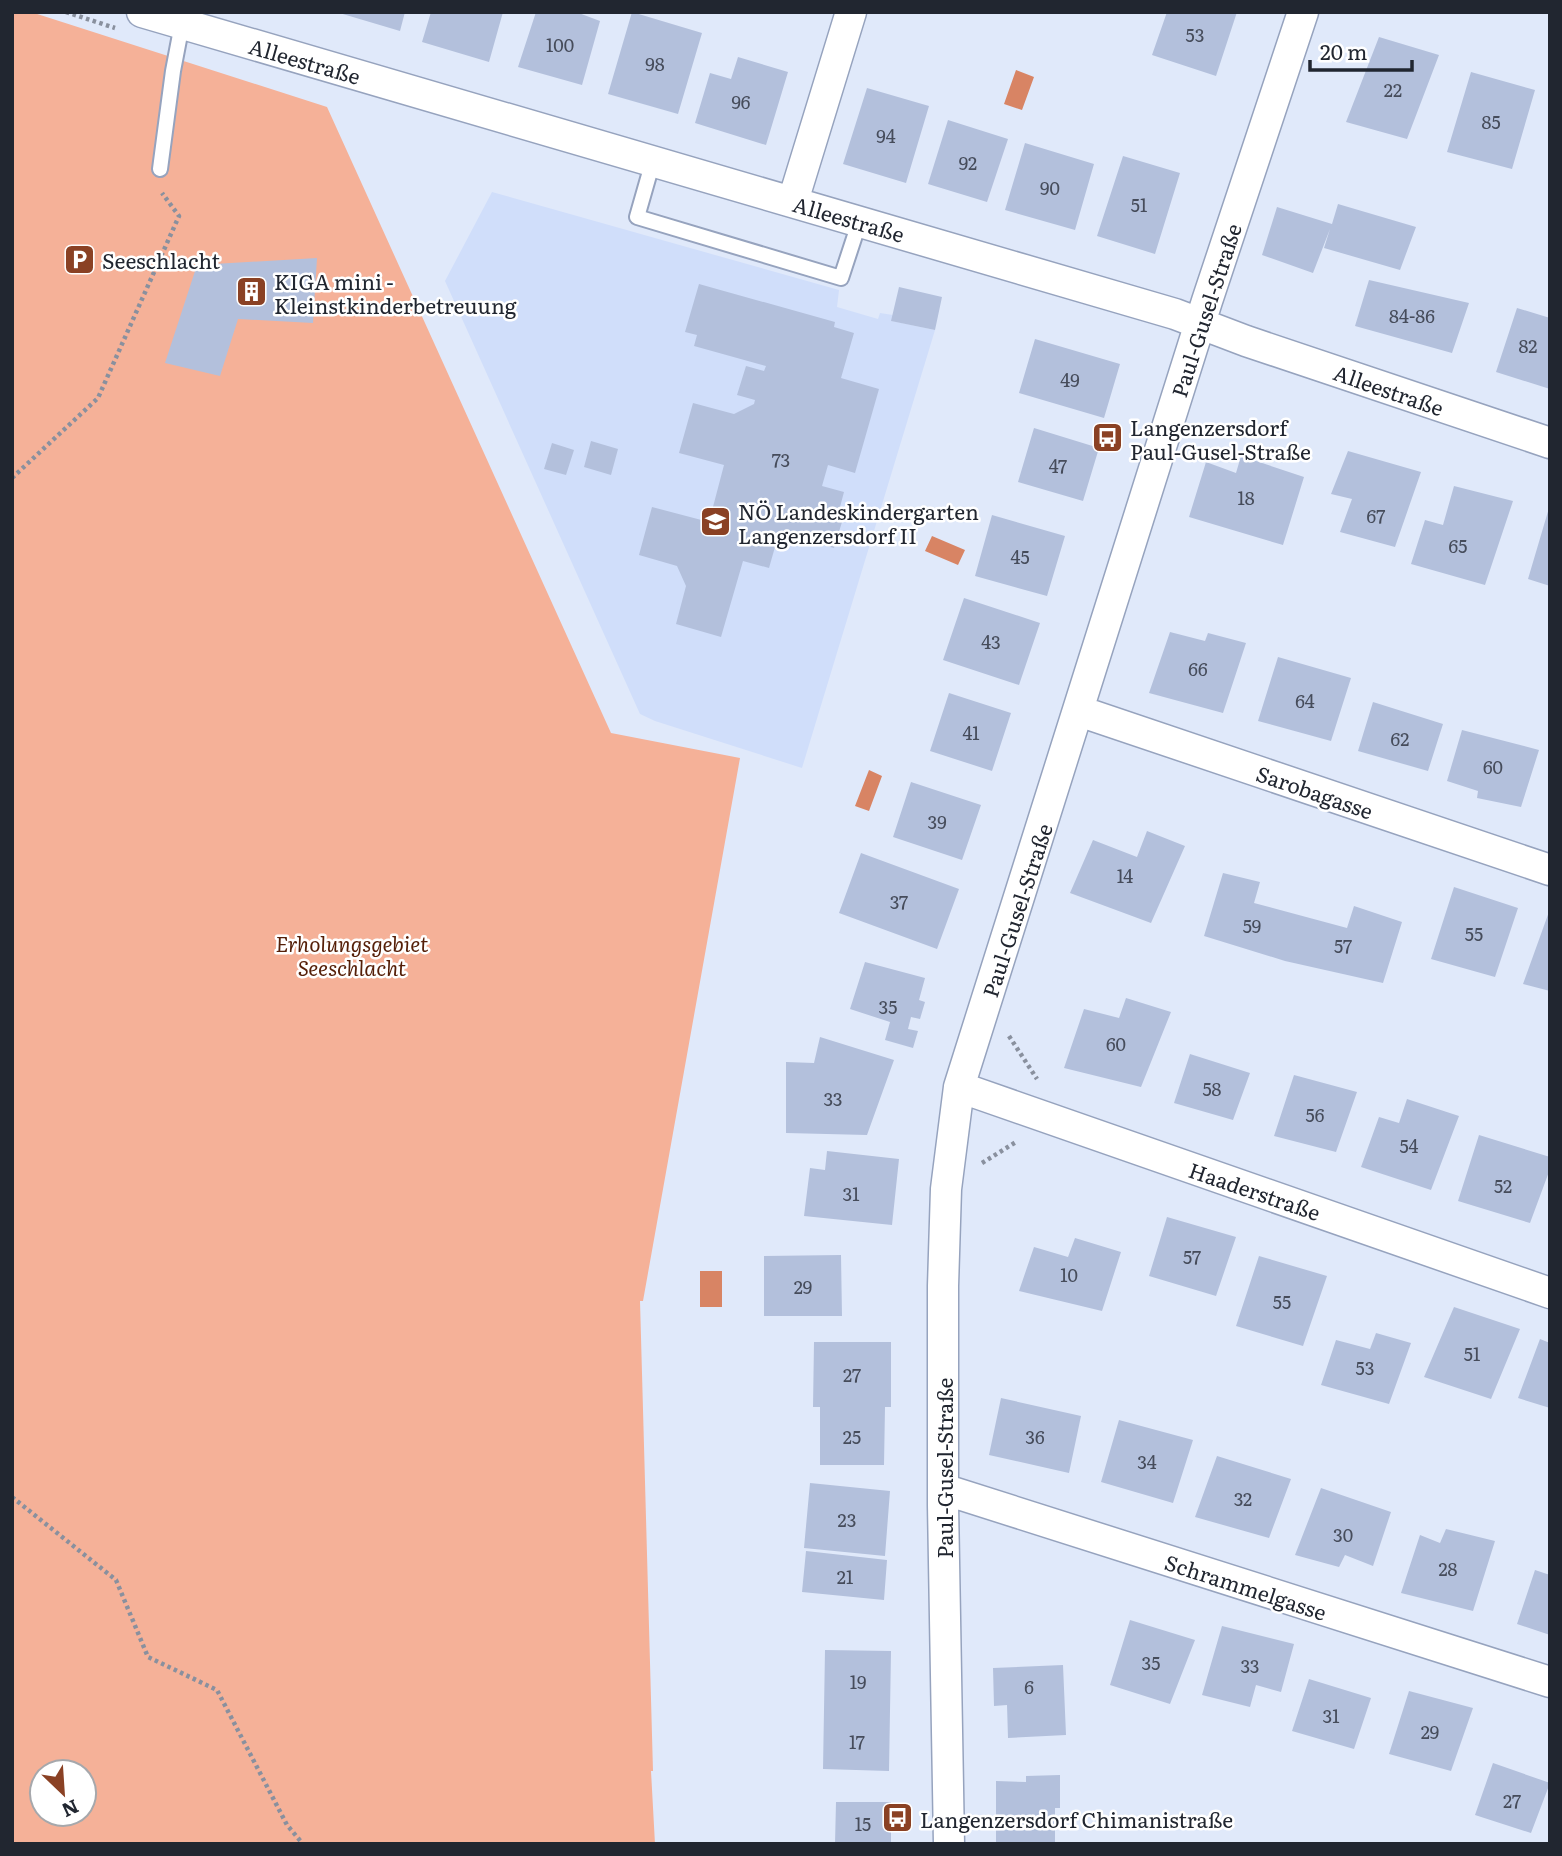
<svg xmlns="http://www.w3.org/2000/svg" width="1562" height="1856" font-family="Literata,serif">
  <style>
    .built { fill: #d0defa }
    .green { fill: #f5b198; fill-rule: evenodd }
    .water { fill: #d88464 }
    .building { fill: #b3c0dc }
    .lines { fill: none; stroke-linecap: round; stroke-linejoin: round }
    .service-casing { stroke: #96a3be; stroke-width: 18 }
    .minor-casing { stroke: #96a3be; stroke-width: 33 }
    .path { stroke: #89909e; stroke-width: 4.5; stroke-dasharray: 3.5 3.5; stroke-linecap: butt }
    .service { stroke: #fff; stroke-width: 14 }
    .minor { stroke: #fff; stroke-width: 30 }
    .labels { text-anchor: middle; dominant-baseline: central; stroke-width: 5; stroke-linejoin: round; paint-order: stroke }
    .number-label { font-size: 18px; fill: #464c5b }
    .street-label { font-size: 21px; fill: #212630; stroke: #fff }
    .poi-label { font-size: 21px; fill: #212630; stroke: #fff; text-anchor: start }
    .park-label { font-size: 21px; font-style: italic; fill: #551f08; stroke: #fff }
  </style>
  <rect width="100%" height="100%" fill="#e0e9fa"/>
  <!-- built -->
  <path class="built" d="M 492,192 L 839,290 L 837,307 L 878,319 L 880,313 L 893,315 L 892,321 L 935,330 L 802,768 L 655,721 L 640,714 L 445,281 Z"/>
  <!-- green -->
  <path class="green" d="M 12,12 L 31,12 L 327,107 L 611,733 L 740,758 L 643,1301 L 640,1301 L 653,1771 L 651,1771 L 655,1844 L 12,1844 ZM 42,1772 L 84,1772 L 84,1814 L 42,1814 Z"/>
  <!-- water -->
  <path class="water" d="M 1016,70 L 1034,77 L 1022,110 L 1004,104 Z
    M 932,536 L 965,550 L 958,565 L 925,551 Z
    M 869,770 L 882,776 L 869,811 L 855,806 Z
    M 700,1271 L 722,1271 L 722,1307 L 700,1307 Z"/>
  <!-- building -->
  <path class="building" d="M 336,12 L 405,12 L 400,31 Z
    M 431,12 L 503,12 L 489,62 L 422,42 Z
    M 536,12 L 576,12 L 600,21 L 582,85 L 518,67 Z
    M 632,12 L 702,33 L 678,114 L 608,94 Z
    M 1167,12 L 1237,12 L 1216,76 L 1152,55 Z
    M 1379,37 L 1439,55 L 1407,139 L 1346,122 Z
    M 738,57 L 788,72 L 766,145 L 695,123 L 710,73 L 731,79 Z
    M 1471,72 L 1535,90 L 1512,169 L 1447,152 Z
    M 867,88 L 929,106 L 906,183 L 843,164 Z
    M 948,120 L 1008,139 L 987,202 L 928,184 Z
    M 1025,143 L 1094,164 L 1075,230 L 1005,210 Z
    M 1123,156 L 1180,173 L 1155,254 L 1097,236 Z
    M 1338,204 L 1416,227 L 1400,270 L 1324,248 L 1330,229 L 1313,273 L 1262,255 L 1277,207 L 1332,224 Z
    M 317,258 L 313,323 L 238,319 L 220,376 L 165,363 L 197,265 Z
    M 1369,280 L 1469,303 L 1452,353 L 1355,326 Z
    M 699,284 L 835,322 L 834,327 L 854,333 L 841,378 L 879,389 L 855,473 L 828,465 L 822,486 L 844,492 L 840,507 L 846,509 L 834,548 L 779,533 L 769,568 L 743,561 L 721,637 L 676,624 L 686,586 L 677,566 L 639,555 L 652,507 L 709,522 L 724,465 L 679,453 L 693,403 L 734,414 L 754,404 L 755,400 L 737,395 L 746,366 L 764,371 L 766,366 L 694,346 L 697,335 L 685,332 Z
    M 899,287 L 942,297 L 935,330 L 891,321 Z
    M 1517,308 L 1550,318 L 1550,389 L 1496,372 Z
    M 1035,339 L 1120,364 L 1104,418 L 1019,393 Z
    M 1034,428 L 1099,448 L 1083,501 L 1018,482 Z
    M 591,441 L 618,449 L 611,475 L 584,467 Z
    M 552,443 L 574,450 L 566,475 L 544,469 Z
    M 1348,451 L 1421,472 L 1395,547 L 1340,532 L 1352,499 L 1331,494 Z
    M 1241,456 L 1304,477 L 1283,545 L 1189,517 L 1206,462 L 1236,473 Z
    M 1454,486 L 1513,501 L 1485,585 L 1411,564 L 1425,520 L 1443,525 Z
    M 1549,508 L 1550,508 L 1550,586 L 1528,579 Z
    M 992,515 L 1065,536 L 1047,596 L 975,576 Z
    M 964,598 L 1040,623 L 1019,685 L 943,660 Z
    M 1170,632 L 1205,641 L 1208,633 L 1246,643 L 1223,713 L 1149,693 Z
    M 1278,657 L 1351,678 L 1331,741 L 1258,721 Z
    M 949,693 L 1011,713 L 992,771 L 930,751 Z
    M 1373,702 L 1443,724 L 1428,771 L 1358,751 Z
    M 1462,730 L 1539,750 L 1521,807 L 1477,798 L 1478,791 L 1447,781 Z
    M 911,782 L 981,805 L 962,860 L 893,837 Z
    M 1147,831 L 1185,846 L 1151,923 L 1070,893 L 1093,840 L 1137,857 Z
    M 861,853 L 959,889 L 937,949 L 839,913 Z
    M 1223,873 L 1260,882 L 1254,903 L 1347,928 L 1354,906 L 1402,922 L 1383,983 L 1285,961 L 1204,936 Z
    M 1454,887 L 1518,908 L 1495,977 L 1431,959 Z
    M 1550,909 L 1550,991 L 1523,984 Z
    M 865,962 L 925,978 L 919,1000 L 925,1002 L 920,1019 L 911,1017 L 908,1029 L 918,1031 L 913,1048 L 885,1040 L 890,1022 L 850,1009 Z
    M 1126,998 L 1171,1012 L 1141,1087 L 1064,1068 L 1084,1009 L 1119,1018 Z
    M 820,1037 L 894,1060 L 867,1135 L 786,1133 L 786,1062 L 814,1063 Z
    M 1190,1054 L 1250,1073 L 1233,1120 L 1174,1103 Z
    M 1294,1075 L 1357,1092 L 1336,1152 L 1274,1136 Z
    M 1407,1099 L 1459,1116 L 1431,1190 L 1361,1167 L 1379,1117 L 1399,1123 Z
    M 1479,1135 L 1550,1157 L 1550,1169 L 1530,1223 L 1458,1201 Z
    M 827,1151 L 899,1159 L 892,1225 L 804,1216 L 810,1168 L 825,1170 Z
    M 1167,1217 L 1236,1237 L 1216,1296 L 1149,1276 Z
    M 1075,1238 L 1121,1252 L 1102,1311 L 1019,1291 L 1034,1247 L 1068,1257 Z
    M 841,1255 L 842,1316 L 764,1316 L 764,1256 Z
    M 1259,1256 L 1327,1276 L 1303,1346 L 1236,1326 Z
    M 1454,1307 L 1520,1329 L 1491,1399 L 1424,1377 Z
    M 1376,1333 L 1411,1343 L 1389,1404 L 1321,1385 L 1336,1340 L 1370,1349 Z
    M 1540,1339 L 1550,1343 L 1550,1408 L 1518,1398 Z
    M 814,1342 L 891,1342 L 891,1407 L 885,1407 L 884,1465 L 820,1465 L 820,1407 L 813,1407 Z
    M 1001,1398 L 1081,1416 L 1069,1473 L 989,1455 Z
    M 1119,1420 L 1193,1440 L 1173,1503 L 1101,1482 Z
    M 1217,1456 L 1291,1479 L 1269,1538 L 1195,1517 Z
    M 810,1483 L 890,1491 L 885,1556 L 804,1548 Z
    M 1321,1488 L 1391,1512 L 1373,1566 L 1345,1555 L 1339,1567 L 1295,1555 Z
    M 1446,1529 L 1495,1541 L 1473,1611 L 1401,1593 L 1420,1535 L 1440,1543 Z
    M 806,1551 L 887,1560 L 884,1600 L 802,1592 Z
    M 1535,1570 L 1550,1575 L 1550,1635 L 1517,1624 Z
    M 1130,1620 L 1195,1640 L 1170,1704 L 1110,1685 Z
    M 1222,1626 L 1294,1644 L 1281,1692 L 1256,1685 L 1250,1707 L 1202,1695 Z
    M 825,1650 L 891,1651 L 889,1771 L 823,1769 Z
    M 1063,1665 L 1066,1735 L 1008,1738 L 1007,1705 L 994,1706 L 993,1668 Z
    M 1309,1679 L 1371,1698 L 1354,1749 L 1292,1731 Z
    M 1409,1691 L 1473,1708 L 1451,1771 L 1389,1754 Z
    M 1493,1763 L 1550,1783 L 1531,1833 L 1475,1815 Z
    M 1060,1775 L 1060,1808 L 1055,1808 L 1055,1844 L 996,1844 L 996,1781 L 1026,1782 L 1026,1776 Z
    M 836,1802 L 891,1802 L 891,1844 L 835,1844 Z"/>
  <g class="lines">
    <defs>
      <path id="service" d="M 653,161 L 637,217 L 841,278 L 860,220
        M 160,169 L 173,71 L 182,24"/>
      <path id="minor" d="M 142,12 L 1175,314 L 1246,341 L 1550,443
        M 793,201 L 851,12
        M 1079,711 L 1550,870
        M 959,1087 L 1550,1293
        M 943,1489 L 1550,1682
        M 949,1844 L 943,1505 L 943,1286 L 946,1189 L 959,1087 L 1207,301 L 1303,12"/>
    </defs>
    <!-- service casing -->
    <use href="#service" class="service-casing"/>
    <!-- minor casing -->
    <use href="#minor" class="minor-casing"/>
    <!-- path -->
    <path class="path" d="M 66,12 L 115,28
      M 12,478 L 98,398 L 179,216 L 162,193
      M 1009,1036 L 1037,1079
      M 982,1163 L 1016,1142
      M 12,1497 L 116,1580 L 148,1657 L 217,1690 L 287,1825 L 303,1844"/>
    <!-- service -->
    <use href="#service" class="service"/>
    <!-- minor -->
    <use href="#minor" class="minor"/>
  </g>
  <!-- icons -->
  <defs>
    <symbol id="parking-square" viewBox="-11 -11 22 22"><rect x="-9" y="-9" width="18" height="18" rx="4" fill="#8a4124" stroke="#fff"/><path d="M-3.5-5.5H1a3.5 3.5 0 0 1 0 7H-1V5.5H-3.5ZM-1-3.4V-.6H.8a1.4 1.4 0 0 0 0-2.8Z" fill="#fff"/></symbol>
    <symbol id="building-square" viewBox="-11 -11 22 22"><rect x="-9" y="-9" width="18" height="18" rx="4" fill="#8a4124" stroke="#fff"/><path d="M-4-6H4V6H1V3H-1V6H-4ZM-2.5-4.3h1.7v1.8h-1.7ZM.8-4.3h1.7v1.8H.8ZM-2.5-1h1.7V.8h-1.7ZM.8-1h1.7V.8H.8Z" fill="#fff"/></symbol>
    <symbol id="bus-square" viewBox="-11 -11 22 22"><rect x="-9" y="-9" width="18" height="18" rx="4" fill="#8a4124" stroke="#fff"/><path d="M-5-6H5V4H4V6H2V4H-2V6H-4V4H-5ZM-3.5-4V0h7V-4ZM-3.5 1.2v1.5H-2V1.2ZM2 1.2v1.5H3.5V1.2Z" fill="#fff"/></symbol>
    <symbol id="school-square" viewBox="-11 -11 22 22"><rect x="-9" y="-9" width="18" height="18" rx="4" fill="#8a4124" stroke="#fff"/><path d="M0-5L7-2L0 1L-7-2ZM-4 1L0 2.5L4 1V4Q0 6-4 4Z" fill="#fff"/></symbol>
  </defs>
  <g fill-rule="evenodd">
    <use href="#parking-square" x="62" y="242" width="35" height="35"/>
    <use href="#building-square" x="234" y="274" width="35" height="35"/>
    <use href="#bus-square" x="1090" y="420" width="35" height="35"/>
    <use href="#school-square" x="698" y="504" width="35" height="35"/>
    <use href="#bus-square" x="880" y="1800" width="35" height="35"/>
  </g>
  <g class="labels">
    <!-- number labels -->
    <g class="number-label">
      <text x="1195" y="34">53</text>
      <text x="560" y="44">100</text>
      <text x="655" y="63">98</text>
      <text x="1393" y="89">22</text>
      <text x="741" y="101">96</text>
      <text x="1491" y="121">85</text>
      <text x="886" y="135">94</text>
      <text x="968" y="162">92</text>
      <text x="1050" y="187">90</text>
      <text x="1139" y="204">51</text>
      <text x="1412" y="315">84-86</text>
      <text x="1528" y="345">82</text>
      <text x="1070" y="379">49</text>
      <text x="781" y="459">73</text>
      <text x="1058" y="465">47</text>
      <text x="1246" y="497">18</text>
      <text x="1376" y="515">67</text>
      <text x="1458" y="545">65</text>
      <text x="1020" y="556">45</text>
      <text x="991" y="641">43</text>
      <text x="1198" y="668">66</text>
      <text x="1305" y="700">64</text>
      <text x="971" y="732">41</text>
      <text x="1400" y="738">62</text>
      <text x="1493" y="766">60</text>
      <text x="937" y="821">39</text>
      <text x="1125" y="875">14</text>
      <text x="899" y="901">37</text>
      <text x="1252" y="925">59</text>
      <text x="1474" y="933">55</text>
      <text x="1343" y="945">57</text>
      <text x="888" y="1006">35</text>
      <text x="1116" y="1043">60</text>
      <text x="1212" y="1088">58</text>
      <text x="833" y="1098">33</text>
      <text x="1315" y="1114">56</text>
      <text x="1409" y="1145">54</text>
      <text x="1503" y="1185">52</text>
      <text x="851" y="1193">31</text>
      <text x="1192" y="1256">57</text>
      <text x="1069" y="1274">10</text>
      <text x="803" y="1286">29</text>
      <text x="1282" y="1301">55</text>
      <text x="1472" y="1353">51</text>
      <text x="1365" y="1367">53</text>
      <text x="852" y="1374">27</text>
      <text x="852" y="1436">25</text>
      <text x="1035" y="1436">36</text>
      <text x="1147" y="1461">34</text>
      <text x="1243" y="1498">32</text>
      <text x="847" y="1519">23</text>
      <text x="1343" y="1534">30</text>
      <text x="1448" y="1568">28</text>
      <text x="845" y="1576">21</text>
      <text x="1151" y="1662">35</text>
      <text x="1250" y="1665">33</text>
      <text x="858" y="1681">19</text>
      <text x="1029" y="1686">6</text>
      <text x="1331" y="1715">31</text>
      <text x="1430" y="1731">29</text>
      <text x="857" y="1741">17</text>
      <text x="1512" y="1800">27</text>
      <text x="863" y="1823">15</text>
    </g>
    <!-- street labels -->
    <g class="street-label">
      <text transform="translate(305 60) rotate(16)">Alleestraße</text>
      <text transform="translate(849 218) rotate(16)">Alleestraße</text>
      <text transform="translate(1205 310) rotate(-72)">Paul-Gusel-Straße</text>
      <text transform="translate(1389 389) rotate(19)">Alleestraße</text>
      <text transform="translate(1315 791) rotate(19)">Sarobagasse</text>
      <text transform="translate(1016 910) rotate(-72)">Paul-Gusel-Straße</text>
      <text transform="translate(1255 1190) rotate(19)">Haaderstraße</text>
      <text transform="translate(943 1468) rotate(-90)">Paul-Gusel-Straße</text>
      <text transform="translate(1246 1586) rotate(18)">Schrammelgasse</text>
    </g>
    <!-- poi labels -->
    <g class="poi-label">
      <text x="102" y="259">Seeschlacht</text>
      <text x="274" y="280">KIGA mini -<tspan x="274" dy="24">Kleinstkinderbetreuung</tspan></text>
      <text x="1130" y="426">Langenzersdorf<tspan x="1130" dy="24">Paul-Gusel-Straße</tspan></text>
      <text x="738" y="510">NÖ Landeskindergarten<tspan x="738" dy="24">Langenzersdorf II</tspan></text>
      <text x="920" y="1818">Langenzersdorf Chimanistraße</text>
    </g>
    <!-- park labels -->
    <g class="park-label">
      <text x="352" y="942">Erholungsgebiet<tspan x="352" dy="24">Seeschlacht</tspan></text>
    </g>
  </g>
  <!-- border -->
  <rect width="1562" height="1856" fill="none" stroke="#212630" stroke-width="28"/>
  <!-- north arrow -->
  <g transform="translate(63 1793) rotate(155)"><circle r="33" fill="#ffffff" stroke="#a6a8ac" stroke-width="2"/>
  <path d="M0-5L12 26L0 18L-12 26Z" fill="#8a4124"/>
  <text y="-10" font-size="19" font-weight="bold" text-anchor="middle" fill="#212630">N</text>
  </g>
  <!-- scale -->
  <path d="M1310 60v10h102v-10" fill="none" stroke="#212630" stroke-width="3.5"/>
  <text x="1320" y="60" font-size="21" fill="#212630" stroke="#ffffff" stroke-width="5" paint-order="stroke">20 m</text>
</svg>
